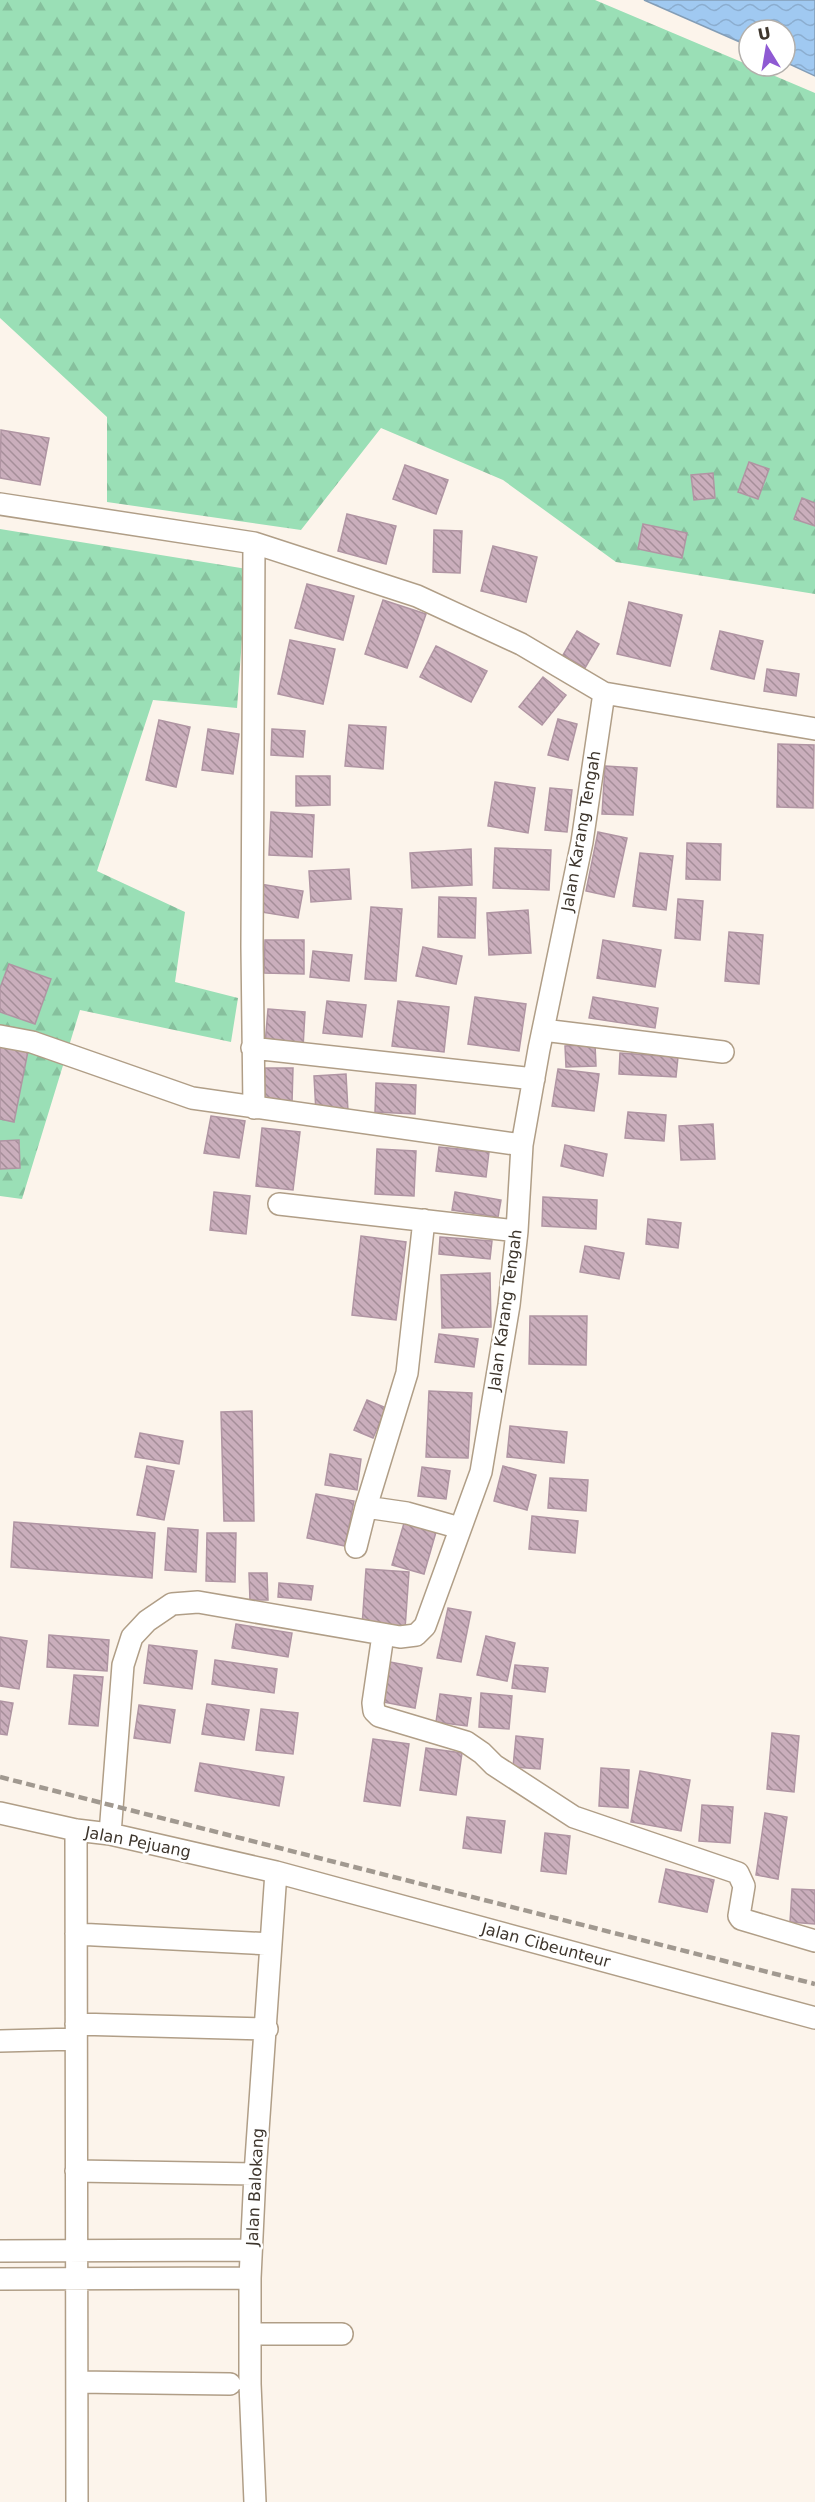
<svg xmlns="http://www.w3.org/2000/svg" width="815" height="2502" font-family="'DejaVu Sans',sans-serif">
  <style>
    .forest { fill: url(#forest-firs) }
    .water { fill: url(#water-waves); stroke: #839db6; stroke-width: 1.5 }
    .building { fill: url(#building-back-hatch); stroke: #b095a3; stroke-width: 1.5 }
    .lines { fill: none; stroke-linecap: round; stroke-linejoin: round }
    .minor-casing { stroke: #b09e87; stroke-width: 24 }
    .minor { stroke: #fff; stroke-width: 21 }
    .rail { stroke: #a19990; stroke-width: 4.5; stroke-dasharray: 9 4.5; stroke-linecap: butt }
    .labels { text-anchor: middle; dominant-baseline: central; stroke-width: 5; stroke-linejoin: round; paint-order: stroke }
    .street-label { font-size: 16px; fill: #3e362d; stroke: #fff }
  </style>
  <defs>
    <pattern id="forest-firs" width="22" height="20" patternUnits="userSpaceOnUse" patternTransform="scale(1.5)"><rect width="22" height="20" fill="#9adfb6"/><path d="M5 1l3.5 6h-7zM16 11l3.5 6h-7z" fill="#86c09d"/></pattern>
    <pattern id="water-waves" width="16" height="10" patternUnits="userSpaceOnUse" patternTransform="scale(1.5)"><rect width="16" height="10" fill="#a0c9f1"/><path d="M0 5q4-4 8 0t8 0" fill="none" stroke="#8badcf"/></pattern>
    <pattern id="building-back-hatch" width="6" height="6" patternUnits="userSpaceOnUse" patternTransform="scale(1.5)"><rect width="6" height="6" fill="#caaebc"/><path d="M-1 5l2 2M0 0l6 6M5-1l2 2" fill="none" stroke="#a58e99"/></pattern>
  </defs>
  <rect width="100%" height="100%" fill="#fcf4eb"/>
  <!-- forest -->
  <path class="forest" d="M 0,0 L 595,0 L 815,93 L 815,594 L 616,562 L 503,480 L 381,428 L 301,530 L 107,502 L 107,417 L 0,318 Z
    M 0,529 L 247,569 L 237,708 L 153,700 L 97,871 L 185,912 L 175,982 L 238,998 L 231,1042 L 80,1010 L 22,1199 L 0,1196 Z"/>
  <!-- water -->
  <path class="water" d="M 644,0 L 815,0 L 815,76 L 785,62 L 785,30 L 749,30 L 749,46 Z"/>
  <!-- building -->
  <path class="building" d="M 1,430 L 49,438 L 40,485 L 0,478 Z
    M 749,462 L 769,469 L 758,499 L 738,492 Z
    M 405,465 L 448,480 L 436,514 L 393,499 Z
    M 713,473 L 715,498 L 694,500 L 691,475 Z
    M 802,498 L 815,503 L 815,526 L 794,519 Z
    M 347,514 L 396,526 L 386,564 L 338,551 Z
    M 643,524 L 687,533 L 682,558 L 638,549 Z
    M 434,530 L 462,531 L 460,573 L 433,572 Z
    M 493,546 L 537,557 L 526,602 L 481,591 Z
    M 307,584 L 354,596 L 343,640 L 295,628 Z
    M 383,600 L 426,614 L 407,668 L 365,654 Z
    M 629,602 L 682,615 L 670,666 L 617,654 Z
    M 577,631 L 599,644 L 585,668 L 563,655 Z
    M 720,631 L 763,641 L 754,679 L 711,669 Z
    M 290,640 L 335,649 L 323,704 L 278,694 Z
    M 436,646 L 487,671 L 471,702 L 420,677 Z
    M 767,669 L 799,674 L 796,696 L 764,691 Z
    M 543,677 L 566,695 L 542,725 L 519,707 Z
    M 558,719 L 577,724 L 568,760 L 548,755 Z
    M 159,720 L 190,727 L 176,787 L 146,780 Z
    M 349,725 L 386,727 L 383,769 L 345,766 Z
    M 208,729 L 239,734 L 233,774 L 202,770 Z
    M 272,729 L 305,731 L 303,757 L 271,755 Z
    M 778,744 L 814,745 L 813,808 L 777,807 Z
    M 605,766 L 637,768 L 633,815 L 602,814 Z
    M 296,776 L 330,776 L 330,805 L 296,806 Z
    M 495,782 L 535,788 L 528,833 L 488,826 Z
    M 550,788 L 572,790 L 567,832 L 545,830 Z
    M 271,812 L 314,815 L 312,857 L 269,855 Z
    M 598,832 L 627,838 L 614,897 L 586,891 Z
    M 687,843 L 721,844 L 720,880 L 686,879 Z
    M 495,848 L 551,850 L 549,890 L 493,888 Z
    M 471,849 L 472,885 L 412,888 L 410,853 Z
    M 640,853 L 673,856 L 666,910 L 633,906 Z
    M 349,869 L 351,899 L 311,902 L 309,871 Z
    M 260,884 L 303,891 L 298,918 L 255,911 Z
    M 439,897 L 476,898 L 475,938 L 438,937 Z
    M 678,899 L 703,901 L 700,940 L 675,938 Z
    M 371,907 L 402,909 L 396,981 L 365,979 Z
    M 528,910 L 531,953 L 489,955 L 487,913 Z
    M 729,932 L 763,935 L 759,984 L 725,981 Z
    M 265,940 L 304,940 L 304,974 L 264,973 Z
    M 603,940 L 661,950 L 655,987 L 597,978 Z
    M 423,947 L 462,956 L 456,984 L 416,976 Z
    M 313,951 L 352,955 L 349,981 L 310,977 Z
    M 9,964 L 51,979 L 35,1024 L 0,1012 L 0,988 Z
    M 475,997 L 526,1004 L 519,1051 L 468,1044 Z
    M 593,997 L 658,1008 L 655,1028 L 589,1018 Z
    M 327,1001 L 366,1005 L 362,1037 L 323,1033 Z
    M 398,1001 L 449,1007 L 444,1052 L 392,1046 Z
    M 268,1009 L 305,1012 L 303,1048 L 265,1045 Z
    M 595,1044 L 596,1066 L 566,1067 L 565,1046 Z
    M 0,1046 L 28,1051 L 14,1122 L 0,1119 Z
    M 620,1053 L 678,1057 L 676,1077 L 619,1074 Z
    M 265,1068 L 293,1068 L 292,1103 L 264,1102 Z
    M 558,1069 L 599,1074 L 594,1111 L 552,1106 Z
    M 346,1074 L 348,1111 L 316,1113 L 314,1076 Z
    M 376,1083 L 416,1085 L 415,1114 L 375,1112 Z
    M 628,1112 L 666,1115 L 664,1141 L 625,1138 Z
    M 211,1116 L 245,1121 L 239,1158 L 204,1153 Z
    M 713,1124 L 715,1159 L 681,1160 L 679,1126 Z
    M 262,1128 L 300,1132 L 293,1190 L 256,1186 Z
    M 19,1140 L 20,1168 L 0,1169 L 0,1141 Z
    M 565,1145 L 607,1154 L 603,1176 L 561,1166 Z
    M 439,1147 L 489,1152 L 486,1177 L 436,1171 Z
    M 377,1149 L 416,1151 L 414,1196 L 375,1194 Z
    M 214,1192 L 250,1196 L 246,1234 L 210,1230 Z
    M 455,1192 L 501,1200 L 498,1217 L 452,1210 Z
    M 543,1197 L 597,1200 L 596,1229 L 542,1226 Z
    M 648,1219 L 681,1223 L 678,1248 L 646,1244 Z
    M 361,1236 L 406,1242 L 396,1320 L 352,1315 Z
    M 440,1237 L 492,1241 L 490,1259 L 439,1254 Z
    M 585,1246 L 624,1253 L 619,1279 L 580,1272 Z
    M 490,1273 L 491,1327 L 442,1328 L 441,1275 Z
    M 530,1316 L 587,1316 L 586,1365 L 529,1364 Z
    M 439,1334 L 478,1339 L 474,1367 L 435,1362 Z
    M 429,1391 L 472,1393 L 468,1458 L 426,1457 Z
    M 367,1400 L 386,1408 L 373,1438 L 354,1430 Z
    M 252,1411 L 254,1521 L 224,1521 L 221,1412 Z
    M 510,1426 L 567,1432 L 564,1463 L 507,1457 Z
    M 140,1433 L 183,1441 L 179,1464 L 135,1457 Z
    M 330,1454 L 361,1459 L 357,1490 L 325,1485 Z
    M 147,1466 L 174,1471 L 164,1520 L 137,1515 Z
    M 503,1466 L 536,1475 L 527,1510 L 494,1501 Z
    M 422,1467 L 450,1471 L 446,1499 L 418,1496 Z
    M 550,1478 L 588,1480 L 586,1511 L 548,1508 Z
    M 316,1494 L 354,1501 L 345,1546 L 307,1538 Z
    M 406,1516 L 438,1525 L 424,1574 L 392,1565 Z
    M 532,1516 L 578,1521 L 575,1553 L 529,1549 Z
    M 14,1522 L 155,1533 L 152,1578 L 11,1567 Z
    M 168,1528 L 198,1530 L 196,1572 L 165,1570 Z
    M 207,1533 L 236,1533 L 235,1582 L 206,1581 Z
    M 366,1569 L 409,1572 L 405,1629 L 362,1626 Z
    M 249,1573 L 267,1573 L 268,1600 L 250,1600 Z
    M 279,1583 L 313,1586 L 311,1600 L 278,1597 Z
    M 448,1608 L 471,1612 L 461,1662 L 437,1658 Z
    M 236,1624 L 292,1633 L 288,1657 L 232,1648 Z
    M 49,1635 L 109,1640 L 107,1671 L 47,1667 Z
    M 486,1636 L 515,1643 L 507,1681 L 477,1675 Z
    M 0,1637 L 27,1641 L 19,1689 L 0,1686 Z
    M 149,1645 L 197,1651 L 192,1689 L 144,1683 Z
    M 215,1660 L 277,1669 L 274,1693 L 212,1684 Z
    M 390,1662 L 422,1668 L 415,1708 L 383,1702 Z
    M 515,1665 L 548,1668 L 545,1692 L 512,1688 Z
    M 74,1675 L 103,1677 L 98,1726 L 69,1724 Z
    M 481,1693 L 512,1696 L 509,1729 L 479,1727 Z
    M 440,1694 L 471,1698 L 467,1726 L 436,1722 Z
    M 0,1701 L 13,1703 L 7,1735 L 0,1734 Z
    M 207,1704 L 249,1710 L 244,1740 L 202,1734 Z
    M 139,1705 L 175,1710 L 170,1743 L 134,1738 Z
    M 261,1709 L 298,1713 L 293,1754 L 256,1750 Z
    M 772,1733 L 799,1736 L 794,1792 L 767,1789 Z
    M 516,1736 L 543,1739 L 540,1769 L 513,1767 Z
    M 373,1739 L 409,1744 L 400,1806 L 364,1801 Z
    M 426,1748 L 462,1753 L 456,1795 L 420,1790 Z
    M 200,1763 L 284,1777 L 279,1806 L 195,1791 Z
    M 601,1768 L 629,1770 L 628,1808 L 599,1806 Z
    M 640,1771 L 690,1780 L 681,1831 L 631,1822 Z
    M 702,1805 L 733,1807 L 730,1843 L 699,1841 Z
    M 765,1813 L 787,1817 L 778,1879 L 756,1875 Z
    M 467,1817 L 505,1821 L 501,1853 L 463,1848 Z
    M 545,1833 L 570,1836 L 566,1874 L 541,1871 Z
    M 666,1869 L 714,1880 L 707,1912 L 659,1902 Z
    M 792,1889 L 815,1890 L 815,1924 L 790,1922 Z"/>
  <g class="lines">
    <defs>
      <path id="minor" d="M 0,504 L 254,543 L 417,596 L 521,644 L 604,693
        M 254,543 L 252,947 L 254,1108
        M 543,1030 L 723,1052
        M 0,1036 L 32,1042 L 192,1098 L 522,1145
        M 252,1048 L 534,1079
        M 279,1204 L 517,1231
        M 366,1507 L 407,1513 L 460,1528
        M 356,1547 L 366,1507 L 407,1373 L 424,1220
        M 383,1635 L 373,1703 L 374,1711 L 379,1716 L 466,1742 L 482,1753 L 494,1765 L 574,1817 L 738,1873 L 744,1886 L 739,1916 L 741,1919 L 815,1941
        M 0,1813 L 76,1830 L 110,1834 L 276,1872 L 815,2018
        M 76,1830 L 77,2502
        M 110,1834 L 123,1665 L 132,1637 L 147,1621 L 172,1604 L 198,1602 L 400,1637 L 416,1635 L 425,1626 L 481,1472 L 509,1305 L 517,1231 L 522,1145 L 539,1049 L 582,842 L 604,693 L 815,729
        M 76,1934 L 271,1944
        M 76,2024 L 267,2029
        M 0,2041 L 76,2039
        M 76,2171 L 255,2174
        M 0,2251 L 251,2250
        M 0,2279 L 250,2278
        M 250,2334 L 342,2334
        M 77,2382 L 230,2384
        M 255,2502 L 250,2384 L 250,2278 L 255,2174 L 276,1872"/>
    </defs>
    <!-- minor casing -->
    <use href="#minor" class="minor-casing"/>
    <!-- minor -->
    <use href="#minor" class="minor"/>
    <!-- rail -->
    <path class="rail" d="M 0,1777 L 815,1984"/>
  </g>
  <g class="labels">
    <!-- street labels -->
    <g class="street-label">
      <text transform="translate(581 831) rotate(-80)">Jalan Karang Tengah</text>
      <text transform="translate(505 1310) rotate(-82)">Jalan Karang Tengah</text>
      <text transform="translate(138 1842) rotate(11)">Jalan Pejuang</text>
      <text transform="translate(546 1945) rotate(15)">Jalan Cibeunteur</text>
      <text transform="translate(255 2187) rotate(-87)">Jalan Balokang</text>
    </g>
  </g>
  <!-- north arrow -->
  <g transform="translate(767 48) rotate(349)"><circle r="28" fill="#ffffff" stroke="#b2afab" stroke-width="1.5"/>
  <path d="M0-4.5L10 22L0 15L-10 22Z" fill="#8f5ad3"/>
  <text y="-9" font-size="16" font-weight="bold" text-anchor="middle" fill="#3e362d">U</text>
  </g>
</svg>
